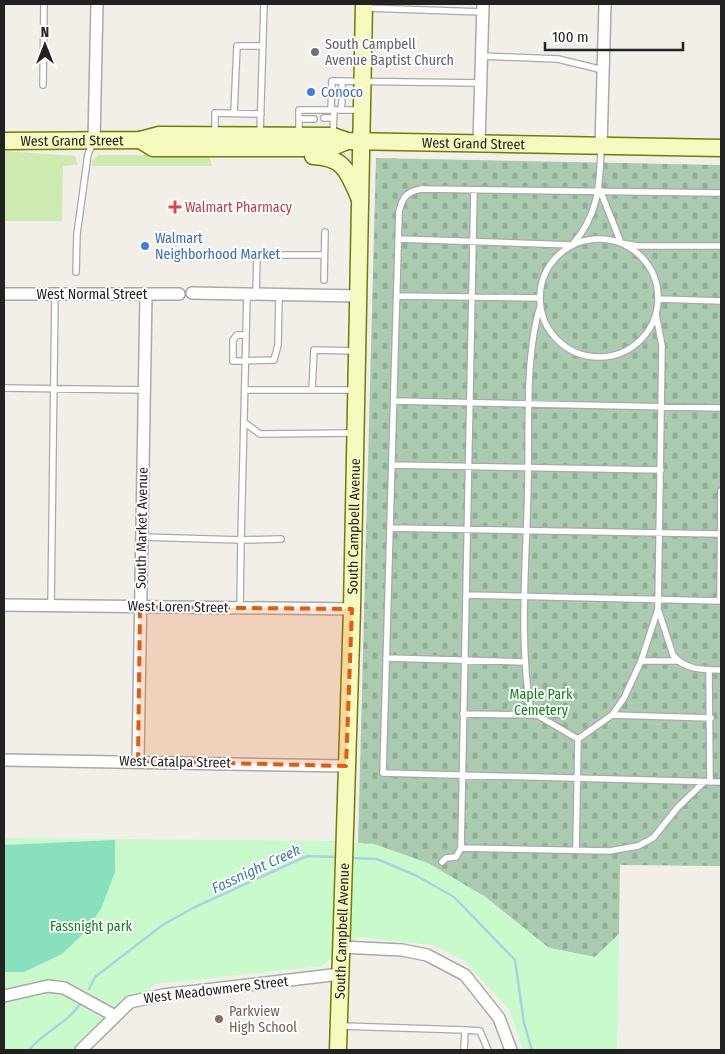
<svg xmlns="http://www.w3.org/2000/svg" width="725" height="1054" font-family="'Fira Sans Condensed',sans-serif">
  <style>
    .grass { fill: #cdebb0 }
    .cemetery { fill: url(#cemetery-stones) }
    .park { fill: #c8facc }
    .pitch { fill: #88e0be }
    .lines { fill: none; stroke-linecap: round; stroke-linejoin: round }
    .stream { stroke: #aad3df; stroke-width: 2.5 }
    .lane-casing { stroke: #a9a9a9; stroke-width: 8 }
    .street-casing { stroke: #a9a9a9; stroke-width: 14 }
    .secondary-casing { stroke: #707d05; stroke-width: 19 }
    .lane { stroke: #fff; stroke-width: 5.5 }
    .street { stroke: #fff; stroke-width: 11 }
    .secondary { stroke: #f7fabf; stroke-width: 16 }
    .marked { fill: #e8590c; fill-opacity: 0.2; stroke: #e8590c; stroke-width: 4; stroke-dasharray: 10 6; stroke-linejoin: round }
    .worship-dot { fill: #6b7280; stroke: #fff; stroke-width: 2 }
    .shop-dot { fill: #3f7fe0; stroke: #fff; stroke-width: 2 }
    .health-dot { fill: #e0444e; stroke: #fff; stroke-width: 2 }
    .education-dot { fill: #8d6e63; stroke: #fff; stroke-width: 2 }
    .labels { text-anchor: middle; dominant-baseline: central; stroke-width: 4; stroke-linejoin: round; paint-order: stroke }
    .worship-label { font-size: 14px; fill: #5b616d; stroke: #fff; text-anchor: start }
    .shop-label { font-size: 14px; fill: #366cbe; stroke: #fff; text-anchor: start }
    .street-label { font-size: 14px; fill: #222; stroke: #fff }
    .health-label { font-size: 14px; fill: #be3a42; stroke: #fff; text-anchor: start }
    .park-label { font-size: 14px; fill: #0c8416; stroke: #fff }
    .education-label { font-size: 14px; fill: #785e54; stroke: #fff; text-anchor: start }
    .water-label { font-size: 15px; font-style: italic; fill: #4a7aab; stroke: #fff }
  </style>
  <defs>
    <pattern id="cemetery-stones" width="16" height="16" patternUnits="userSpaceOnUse" patternTransform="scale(1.25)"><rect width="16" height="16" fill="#aacbaf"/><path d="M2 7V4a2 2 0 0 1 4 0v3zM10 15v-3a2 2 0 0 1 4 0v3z" fill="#92ae96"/></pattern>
  </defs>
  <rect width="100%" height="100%" fill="#f2efe9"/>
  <!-- grass -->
  <path class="grass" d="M 4,151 L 75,156 L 78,165 L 63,166 L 62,221 L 4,221 Z
    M 98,155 L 206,155 L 210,158 L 212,166 L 92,166 L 92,161 Z"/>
  <!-- cemetery -->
  <path class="cemetery" d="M 376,158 L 721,165 L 721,866 L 620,865 L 619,934 L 595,957 L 549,948 L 484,896 L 358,843 Z"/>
  <!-- park -->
  <path class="park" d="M 4,838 L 335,841 L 374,844 L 428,863 L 484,896 L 549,948 L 595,957 L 619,934 L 617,1050 L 523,1050 L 509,1009 L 463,960 L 432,945 L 359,937 L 322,966 L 155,984 L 83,1050 L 4,1050 Z"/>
  <!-- pitch -->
  <path class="pitch" d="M 115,840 L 115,872 L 101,909 L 83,934 L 62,954 L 24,972 L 4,972 L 4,845 Z"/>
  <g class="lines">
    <!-- stream -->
    <path class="stream" d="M 349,858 L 377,859 L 417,876 L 454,897 L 515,960 L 524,1023 L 532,1050
      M 89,989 L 95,977 L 164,924 L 195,907 L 307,856 L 339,857
      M 29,1050 C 44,1031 69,1023 82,1001"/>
    <defs>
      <path id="lane" d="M 365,8 L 483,12
        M 481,56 L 558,59 L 603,70
        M 342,81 L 342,90
        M 43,85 L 44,4
        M 341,110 L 342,101
        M 361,110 L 331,110 L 332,81 L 481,83
        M 234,113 L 237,46 L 263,46
        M 324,118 L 333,118
        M 299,119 L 314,119
        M 299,133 L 299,110 L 331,110
        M 333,133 L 334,110
        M 260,134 L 264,4
        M 215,135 L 215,113 L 261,114
        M 600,190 L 621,243 L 638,246 L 721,246
        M 721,193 L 421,189 C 406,192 402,198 399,212 L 383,773 L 721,782
        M 398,239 L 572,245 C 598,216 600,186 601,148
        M540 298a59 59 0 1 1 118 0a59 59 0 1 1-118 0Z
        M 76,272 L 77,234 L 88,154 L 93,143
        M 324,280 L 325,232
        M 247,294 L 241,540 L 281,539
        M 256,294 L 257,255 L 324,255
        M 397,296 L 540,298
        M 658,299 L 721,301
        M 246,335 L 237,335 L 233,340 L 233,361 L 274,360 L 278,345 L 279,294
        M 4,388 L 144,390
        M 245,390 L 355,390
        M 312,390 L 314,350 L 356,351
        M 394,401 L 721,408
        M 245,423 L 260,434 L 354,433
        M 392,465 L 661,470
        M 390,528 L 721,534
        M 142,537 L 241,540 L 240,608
        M 466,595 L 721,601
        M 720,601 L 721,491
        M 51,606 L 55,294
        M 658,609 L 673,655 C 684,670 704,670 721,670
        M 386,658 L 525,662
        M 641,661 L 677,661
        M 709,670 L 710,782
        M 463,714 L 537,715 L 578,739
        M 531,714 C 518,638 527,557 528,480 C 529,428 525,355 540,307
        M 612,715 L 711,718
        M 578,739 L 612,715 L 624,698 L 641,661 L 658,609 L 662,346 L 656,314
        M 461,848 L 609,851 L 638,846 L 653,838 L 678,807 L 704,782
        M 576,850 L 578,739
        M 442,862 L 446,858 L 456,857 L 461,848 L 474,190
        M 341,1026 L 465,1030 L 464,1050
        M 465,1030 L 480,1031 L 488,1050"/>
      <path id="street" d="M 94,140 L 97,4
        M 479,143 L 483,4
        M 601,146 L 605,4
        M 192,293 L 359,296
        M 4,294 L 179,294
        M 4,605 L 352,609
        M 4,760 L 346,766
        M 138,761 L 146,294
        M 341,947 L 402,950 L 427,955 L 465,975 L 499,1018 L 511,1050
        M 4,996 L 48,986 L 64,988 L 115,1016
        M 81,1050 L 130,1002 L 163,995 L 340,974"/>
      <g id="secondary">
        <path d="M 140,140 L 153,148 L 330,148 L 347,141"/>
        <path id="s1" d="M 4,141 L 140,140 L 159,135 L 333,136 L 347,141 L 721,148"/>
        <path d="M 313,156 C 344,157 348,172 359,197"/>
        <path id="s2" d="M 338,1050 L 352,609 L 364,4"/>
      </g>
    </defs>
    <!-- lane casing -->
    <use href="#lane" class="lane-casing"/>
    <!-- street casing -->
    <use href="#street" class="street-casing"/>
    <!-- secondary casing -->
    <use href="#secondary" class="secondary-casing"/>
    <!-- lane -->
    <use href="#lane" class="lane"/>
    <!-- street -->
    <use href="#street" class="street"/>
    <!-- secondary -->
    <use href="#secondary" class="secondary"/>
  </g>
  <!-- marked area -->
  <path class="marked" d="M 140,607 L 352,609 L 346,766 L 138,761 Z"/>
  <!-- markers -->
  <circle class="worship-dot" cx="315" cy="52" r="5"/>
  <g class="shop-dot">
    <circle cx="311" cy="92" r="5"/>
    <circle cx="145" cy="246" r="5"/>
  </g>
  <path class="health-dot" d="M172.5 199.5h5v5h5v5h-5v5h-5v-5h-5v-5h5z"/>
  <circle class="education-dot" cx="219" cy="1019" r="5"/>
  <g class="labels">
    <!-- worship labels -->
    <g class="worship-label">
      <text x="325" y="44">South Campbell<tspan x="325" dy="16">Avenue Baptist Church</tspan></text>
    </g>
    <!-- shop labels -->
    <g class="shop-label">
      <text x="321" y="92">Conoco</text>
      <text x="155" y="238">Walmart<tspan x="155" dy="16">Neighborhood Market</tspan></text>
    </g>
    <!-- street labels -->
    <g class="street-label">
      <text stroke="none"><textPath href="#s1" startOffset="68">West Grand Street</textPath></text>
      <text stroke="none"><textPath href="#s1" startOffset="471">West Grand Street</textPath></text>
      <text x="92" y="294">West Normal Street</text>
      <text stroke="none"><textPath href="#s2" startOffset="524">South Campbell Avenue</textPath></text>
      <text transform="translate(142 528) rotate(-89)">South Market Avenue</text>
      <text transform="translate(178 607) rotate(1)">West Loren Street</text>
      <text transform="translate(175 762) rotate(1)">West Catalpa Street</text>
      <text stroke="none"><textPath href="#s2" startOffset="119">South Campbell Avenue</textPath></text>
      <text transform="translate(216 990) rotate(-7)">West Meadowmere Street</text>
    </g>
    <!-- health labels -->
    <g class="health-label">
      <text x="185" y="207">Walmart Pharmacy</text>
    </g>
    <!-- park labels -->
    <g class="park-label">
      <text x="541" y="694">Maple Park<tspan x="541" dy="16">Cemetery</tspan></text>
      <text x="91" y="926">Fassnight park</text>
    </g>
    <!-- education labels -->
    <g class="education-label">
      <text x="229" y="1011">Parkview<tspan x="229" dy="16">High School</tspan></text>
    </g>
    <!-- water labels -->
    <g class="water-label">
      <text transform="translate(256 869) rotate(-25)">Fassnight Creek</text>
    </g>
  </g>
  <!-- border -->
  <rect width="725" height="1054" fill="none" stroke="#222222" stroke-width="10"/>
  <!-- north arrow -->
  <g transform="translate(45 45)" stroke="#ffffff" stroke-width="4" paint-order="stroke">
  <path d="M0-4L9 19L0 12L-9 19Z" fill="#222222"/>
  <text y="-8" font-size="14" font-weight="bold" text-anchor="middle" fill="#222222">N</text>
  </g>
  <!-- scale -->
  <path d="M545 42v8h138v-8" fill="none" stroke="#222222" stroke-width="2.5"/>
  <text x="552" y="42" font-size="15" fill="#222222" stroke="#ffffff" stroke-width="4" paint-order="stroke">100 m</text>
</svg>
